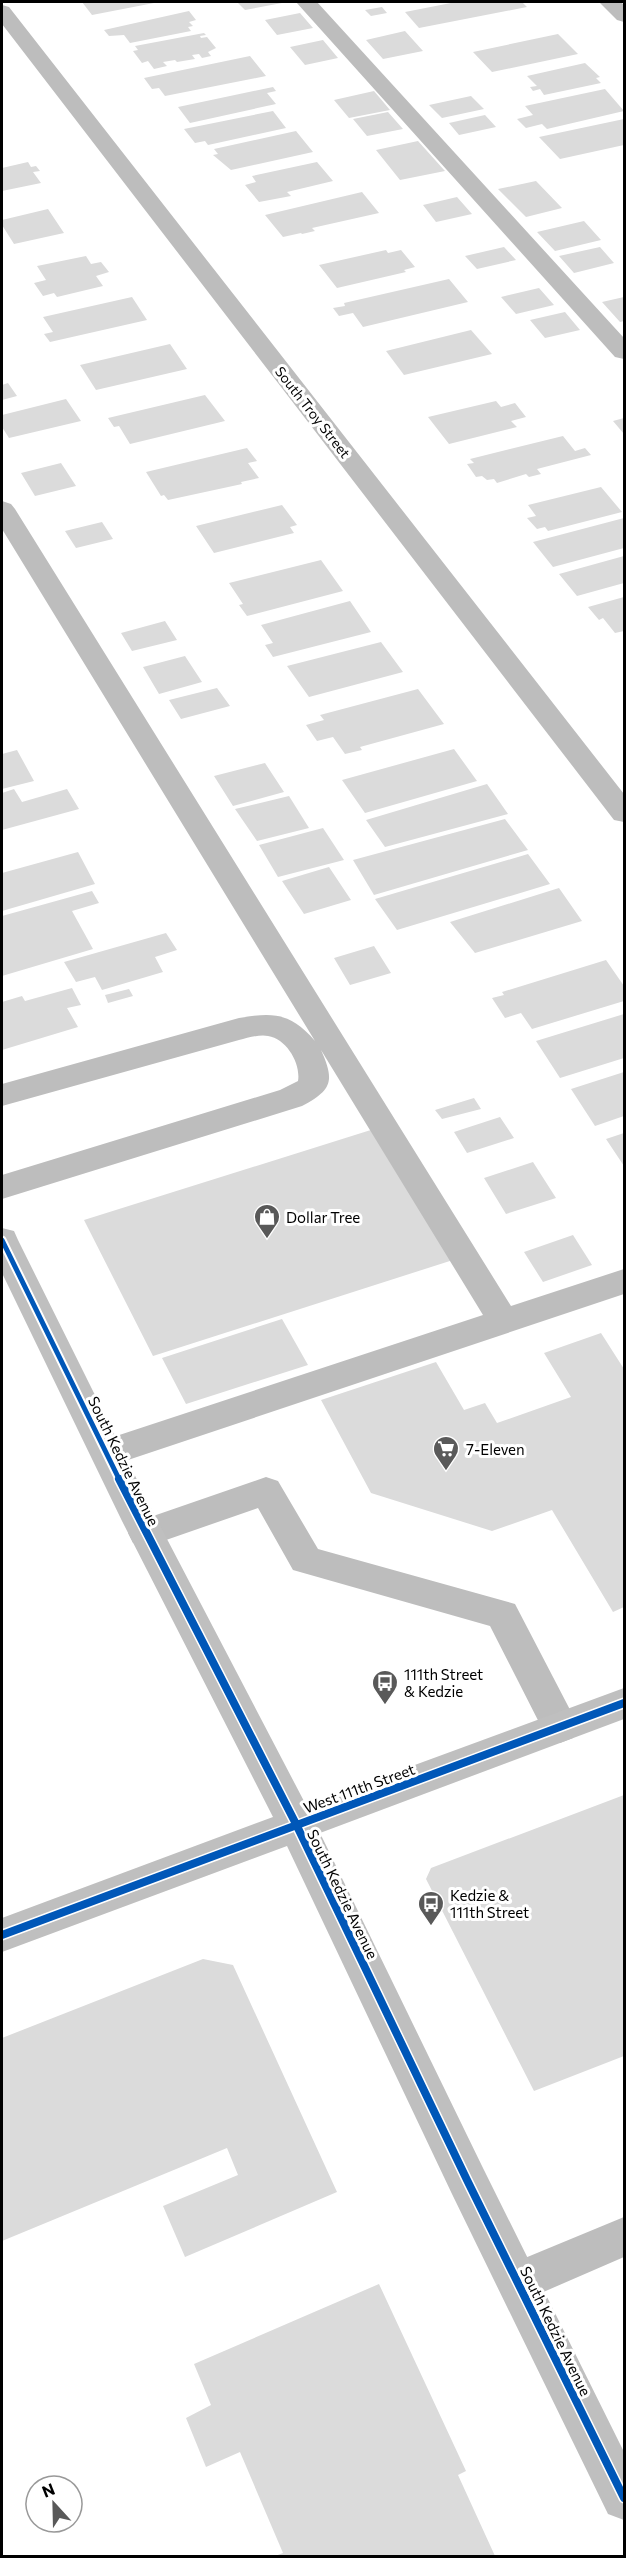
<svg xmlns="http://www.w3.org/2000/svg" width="626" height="2558" font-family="Commissioner,sans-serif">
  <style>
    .building { fill: #dbdbdb }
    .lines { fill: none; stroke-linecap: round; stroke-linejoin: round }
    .lane { fill: #bdbdbd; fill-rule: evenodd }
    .street { fill: #bdbdbd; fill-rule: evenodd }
    .secondary { fill: #bfbfbf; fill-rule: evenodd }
    .cycleway-far1-casing { stroke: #fff; stroke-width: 9 }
    .cycleway-casing { stroke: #fff; stroke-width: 11 }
    .cycleway-far1 { stroke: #0057b8; stroke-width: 5 }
    .cycleway { stroke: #0057b8; stroke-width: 8 }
    .labels { text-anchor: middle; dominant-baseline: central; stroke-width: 6; stroke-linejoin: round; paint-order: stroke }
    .far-street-label { font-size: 14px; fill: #000; stroke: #fff }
    .poi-label { font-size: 15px; fill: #000; stroke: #fff; text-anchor: start }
    .street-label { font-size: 15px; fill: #000; stroke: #fff }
  </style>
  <rect width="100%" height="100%" fill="#fff"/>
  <!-- building -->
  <path class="building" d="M 82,2 L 154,2 L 154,3 L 92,15 Z
    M 237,2 L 281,2 L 282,3 L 245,10 Z
    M 456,2 L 522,2 L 527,7 L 419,28 L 405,12 Z
    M 382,7 L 387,13 L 371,16 L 365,10 Z
    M 189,11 L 196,20 L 189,22 L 193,26 L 188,27 L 191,31 L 130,43 L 124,35 L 109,36 L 104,30 Z
    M 300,13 L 313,28 L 277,35 L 265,20 Z
    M 405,31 L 423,51 L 383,59 L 366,40 Z
    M 204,33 L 206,35 L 200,36 L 201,38 L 207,37 L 216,48 L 208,52 L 211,56 L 202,58 L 199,54 L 192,55 L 195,59 L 177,62 L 175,60 L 163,62 L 167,66 L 154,69 L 148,61 L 142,63 L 133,51 L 138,50 L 135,46 Z
    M 558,34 L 578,54 L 492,72 L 473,52 Z
    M 323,40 L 338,58 L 305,65 L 290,47 Z
    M 250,56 L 266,76 L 165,96 L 159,88 L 152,89 L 144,78 Z
    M 585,63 L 600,77 L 596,78 L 601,83 L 544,95 L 540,89 L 533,91 L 530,87 L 537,86 L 527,76 Z
    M 273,87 L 276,91 L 267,93 L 276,104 L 190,123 L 178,107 Z
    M 605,89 L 624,111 L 547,129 L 542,124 L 526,128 L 517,119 L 533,115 L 525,106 Z
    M 374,91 L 390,110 L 349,118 L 334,100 Z
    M 471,96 L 484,109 L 442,118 L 429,105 Z
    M 273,111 L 286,128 L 208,145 L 205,141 L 195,143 L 184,129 Z
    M 388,112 L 403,129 L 367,136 L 353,119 Z
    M 485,115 L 496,127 L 459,135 L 449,123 Z
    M 624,119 L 624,145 L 560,159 L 539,137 Z
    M 296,131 L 313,152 L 231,170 L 213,155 L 218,154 L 214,149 Z
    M 418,141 L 445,171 L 400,180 L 376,150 Z
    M 28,162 L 31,167 L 36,166 L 40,171 L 33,172 L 41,183 L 2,191 L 2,168 Z
    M 317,162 L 333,181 L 287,192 L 291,196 L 259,202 L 245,185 L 256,182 L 252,176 Z
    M 536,181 L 562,208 L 526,217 L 498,189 Z
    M 362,192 L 379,213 L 312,228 L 315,231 L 302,234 L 301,233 L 283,237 L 265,215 Z
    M 457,197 L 472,214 L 436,222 L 423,205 Z
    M 48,209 L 64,233 L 14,244 L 2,225 L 2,220 Z
    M 584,221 L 601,240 L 555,251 L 537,232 Z
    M 504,247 L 516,260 L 477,269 L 465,256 Z
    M 600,247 L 614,263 L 574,273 L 559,256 Z
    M 386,250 L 388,253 L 401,250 L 415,267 L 404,270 L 406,272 L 337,288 L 319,265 Z
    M 86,256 L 91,264 L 101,262 L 109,272 L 96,276 L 103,286 L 57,297 L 54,293 L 43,296 L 34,283 L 46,280 L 37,266 Z
    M 449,279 L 468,302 L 363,327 L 353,313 L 339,316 L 333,308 L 345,306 L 344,303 Z
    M 539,288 L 554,305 L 516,314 L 501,297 Z
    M 132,297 L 147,320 L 50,342 L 44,334 L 53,332 L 43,317 Z
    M 624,297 L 624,321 L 620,322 L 602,302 Z
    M 565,312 L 580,330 L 545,338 L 530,320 Z
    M 471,330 L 492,354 L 404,375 L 386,351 Z
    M 170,344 L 187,369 L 96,390 L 80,365 Z
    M 8,383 L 17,396 L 2,400 L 2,385 Z
    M 205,395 L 225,421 L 130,444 L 119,426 L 114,427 L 108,418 Z
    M 66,399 L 81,421 L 9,438 L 2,427 L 2,415 Z
    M 496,401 L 501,407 L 515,403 L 526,417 L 511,421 L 517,427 L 449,444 L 428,417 Z
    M 624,418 L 624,434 L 613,421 Z
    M 563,436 L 575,451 L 585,448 L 591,455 L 537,469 L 541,474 L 529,477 L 526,474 L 497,483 L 494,479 L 487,480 L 482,476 L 476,477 L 467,464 L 474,463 L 470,459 Z
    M 247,448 L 257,461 L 248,463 L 259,478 L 241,482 L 242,484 L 168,500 L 164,495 L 161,496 L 146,472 Z
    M 61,463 L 76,486 L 35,496 L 21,473 Z
    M 601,487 L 622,512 L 548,531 L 545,527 L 537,529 L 527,518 L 536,516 L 528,505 Z
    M 282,505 L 297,525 L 290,527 L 294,533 L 214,553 L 196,526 Z
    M 624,518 L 624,548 L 553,567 L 533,542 Z
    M 102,522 L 113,539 L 76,548 L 65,531 Z
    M 624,556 L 624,583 L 577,596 L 559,574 Z
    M 321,560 L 343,591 L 247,616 L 239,605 L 243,604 L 229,583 Z
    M 624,597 L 624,631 L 615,633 L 603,618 L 599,620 L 588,607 Z
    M 350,601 L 371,632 L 273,657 L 265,645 L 273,643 L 261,625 Z
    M 165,621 L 177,640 L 132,651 L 121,633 Z
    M 381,642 L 403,672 L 309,697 L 287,666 Z
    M 185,656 L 202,682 L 159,694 L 143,667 Z
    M 217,688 L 230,706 L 181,719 L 169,700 Z
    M 418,689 L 444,724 L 360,747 L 362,750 L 345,754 L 333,737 L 317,741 L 306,725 L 324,720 L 320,715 Z
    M 454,749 L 477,781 L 365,813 L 342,780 Z
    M 17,750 L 34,781 L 2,789 L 2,754 Z
    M 265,763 L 284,792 L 233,806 L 214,776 Z
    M 487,784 L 508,814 L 385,847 L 366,820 Z
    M 14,789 L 22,802 L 67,789 L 79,809 L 2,830 L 2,793 Z
    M 289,796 L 309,828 L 257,841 L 235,809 Z
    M 505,819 L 528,850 L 374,895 L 353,860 Z
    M 323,828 L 344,860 L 278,877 L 259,845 Z
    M 78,852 L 95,884 L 2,911 L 2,873 Z
    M 528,854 L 550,884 L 397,930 L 375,899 Z
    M 329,867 L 351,900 L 304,914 L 282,881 Z
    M 559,888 L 582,921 L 475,953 L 450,922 Z
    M 92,891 L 99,903 L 72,911 L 93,949 L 2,976 L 2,916 Z
    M 166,933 L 177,950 L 155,957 L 163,972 L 102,990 L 95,977 L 76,982 L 64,962 Z
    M 374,946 L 391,973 L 350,985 L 334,958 Z
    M 606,960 L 624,986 L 624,1001 L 532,1029 L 521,1013 L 505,1018 L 492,998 L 504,995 L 502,992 Z
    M 72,988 L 81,1005 L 67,1008 L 78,1027 L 2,1050 L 2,1002 L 22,996 L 25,1001 Z
    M 129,989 L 133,996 L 108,1003 L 105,995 Z
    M 624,1014 L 624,1058 L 560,1078 L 536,1041 Z
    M 624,1072 L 624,1116 L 595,1126 L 571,1089 Z
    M 474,1098 L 481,1109 L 442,1119 L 435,1110 Z
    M 500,1117 L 514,1138 L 467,1153 L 454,1132 Z
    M 374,1129 L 453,1260 L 153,1356 L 84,1220 Z
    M 624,1133 L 624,1166 L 606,1139 Z
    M 533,1162 L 556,1198 L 506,1214 L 484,1178 Z
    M 573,1235 L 592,1265 L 543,1282 L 524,1252 Z
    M 282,1319 L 308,1365 L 186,1404 L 162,1358 Z
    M 601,1333 L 624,1369 L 624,1607 L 613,1612 L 552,1510 L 492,1531 L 371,1493 L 321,1400 L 436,1362 L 464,1410 L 485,1403 L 497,1423 L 571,1397 L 544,1353 Z
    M 624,1795 L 624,2056 L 534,2091 L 426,1879 L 431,1868 Z
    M 203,1959 L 233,1965 L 337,2192 L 185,2257 L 163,2206 L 238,2175 L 227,2148 L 2,2241 L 2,2038 Z
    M 379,2284 L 466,2471 L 458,2475 L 495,2556 L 275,2556 L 283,2553 L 240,2452 L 206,2467 L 186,2418 L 211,2405 L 194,2364 Z"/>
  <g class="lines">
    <!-- lane -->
    <path class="lane" d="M 296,2 L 317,2 L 624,338 L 624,359 L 615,357 Z
      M 2,501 L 11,504 L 15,509 L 511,1306 L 624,1269 L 624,1294 L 107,1467 L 95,1463 L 90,1453 L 95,1443 L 483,1315 L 321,1050 C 335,1081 332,1090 302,1106 L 2,1199 L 2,1175 L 280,1090 L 298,1081 C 301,1064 287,1039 268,1036 C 260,1034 248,1038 239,1040 L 2,1106 L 2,1084 L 239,1018 C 274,1012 291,1013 315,1041 L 2,529 Z
      M 266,1477 L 278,1481 L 318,1549 L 515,1604 L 579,1727 L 573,1738 L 560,1743 L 547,1738 L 490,1626 L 293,1570 L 258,1508 L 146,1547 L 133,1543 L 128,1533 L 133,1523 Z
      M 624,2217 L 624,2257 L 518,2303 L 503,2297 L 497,2282 L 503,2267 Z"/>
    <!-- street -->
    <path class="street" d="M 599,2 L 621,2 L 624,5 L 624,22 L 617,20 Z
      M 2,5 L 9,7 L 624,794 L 624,822 L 614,820 L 2,24 Z"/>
    <!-- secondary -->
    <path class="secondary" d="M 2,1228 L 14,1231 L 18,1240 L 156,1518 L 306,1805 L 624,1688 L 624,1719 L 320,1833 L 482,2166 L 624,2452 L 624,2520 L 608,2514 L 452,2194 L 287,1846 L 2,1952 L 2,1918 L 273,1817 L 122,1521 L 2,1273 Z"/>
    <defs>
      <path id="cycleway-far1" d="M 2,1240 L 120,1481"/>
      <path id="cycleway" d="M 119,1479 L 296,1824 L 467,2180 L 624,2498
        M 2,1935 L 624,1703"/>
    </defs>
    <!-- cycleway-far1 casing -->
    <use href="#cycleway-far1" class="cycleway-far1-casing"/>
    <!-- cycleway casing -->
    <use href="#cycleway" class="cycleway-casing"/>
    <!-- cycleway-far1 -->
    <use href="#cycleway-far1" class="cycleway-far1"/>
    <!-- cycleway -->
    <use href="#cycleway" class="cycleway"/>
  </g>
  <!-- icons -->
  <defs>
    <symbol id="shop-pin" viewBox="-11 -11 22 30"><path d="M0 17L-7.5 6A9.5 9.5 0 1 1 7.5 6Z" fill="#595959" stroke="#fff"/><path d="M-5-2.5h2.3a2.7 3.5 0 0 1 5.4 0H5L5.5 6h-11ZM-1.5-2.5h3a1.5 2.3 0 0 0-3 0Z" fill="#fff"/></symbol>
    <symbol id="supermarket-pin" viewBox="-11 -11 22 30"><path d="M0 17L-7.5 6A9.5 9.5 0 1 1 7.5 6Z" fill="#595959" stroke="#fff"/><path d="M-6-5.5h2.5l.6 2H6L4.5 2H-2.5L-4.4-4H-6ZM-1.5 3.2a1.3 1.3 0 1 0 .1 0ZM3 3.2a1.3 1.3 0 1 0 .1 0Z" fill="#fff"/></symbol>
    <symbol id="bus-pin" viewBox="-11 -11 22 30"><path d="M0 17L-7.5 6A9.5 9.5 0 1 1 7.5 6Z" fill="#595959" stroke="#fff"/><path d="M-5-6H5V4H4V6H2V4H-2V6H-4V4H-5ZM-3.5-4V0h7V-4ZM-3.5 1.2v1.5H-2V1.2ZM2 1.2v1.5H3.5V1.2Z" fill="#fff"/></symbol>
  </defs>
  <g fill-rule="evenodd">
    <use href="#shop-pin" x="252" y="1202" width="30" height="40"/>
    <use href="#supermarket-pin" x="431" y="1434" width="30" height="40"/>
    <use href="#bus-pin" x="370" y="1668" width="30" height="40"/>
    <use href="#bus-pin" x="416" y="1889" width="30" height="40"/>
  </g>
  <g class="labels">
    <!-- far-street labels -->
    <g class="far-street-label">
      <text transform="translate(313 412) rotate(52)">South Troy Street</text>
    </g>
    <!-- poi labels -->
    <g class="poi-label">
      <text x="286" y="1217">Dollar Tree</text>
      <text x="466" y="1449">7-Eleven</text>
      <text x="404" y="1674">111th Street<tspan x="404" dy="17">&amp; Kedzie</tspan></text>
      <text x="450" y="1895">Kedzie &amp;<tspan x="450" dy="17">111th Street</tspan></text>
    </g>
    <!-- street labels -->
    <g class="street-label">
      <text transform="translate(124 1461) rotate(64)">South Kedzie Avenue</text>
      <text transform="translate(359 1788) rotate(-20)">West 111th Street</text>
      <text transform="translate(343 1894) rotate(64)">South Kedzie Avenue</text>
      <text transform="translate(556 2331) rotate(64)">South Kedzie Avenue</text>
    </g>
  </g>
  <!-- border -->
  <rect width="626" height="2558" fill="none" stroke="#000000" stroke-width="6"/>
  <!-- north arrow -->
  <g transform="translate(54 2504) rotate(338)"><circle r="28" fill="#ffffff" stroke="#999999" stroke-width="1.5"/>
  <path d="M0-4.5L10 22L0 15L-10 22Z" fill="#595959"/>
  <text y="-9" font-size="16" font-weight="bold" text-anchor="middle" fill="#000000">N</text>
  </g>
</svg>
